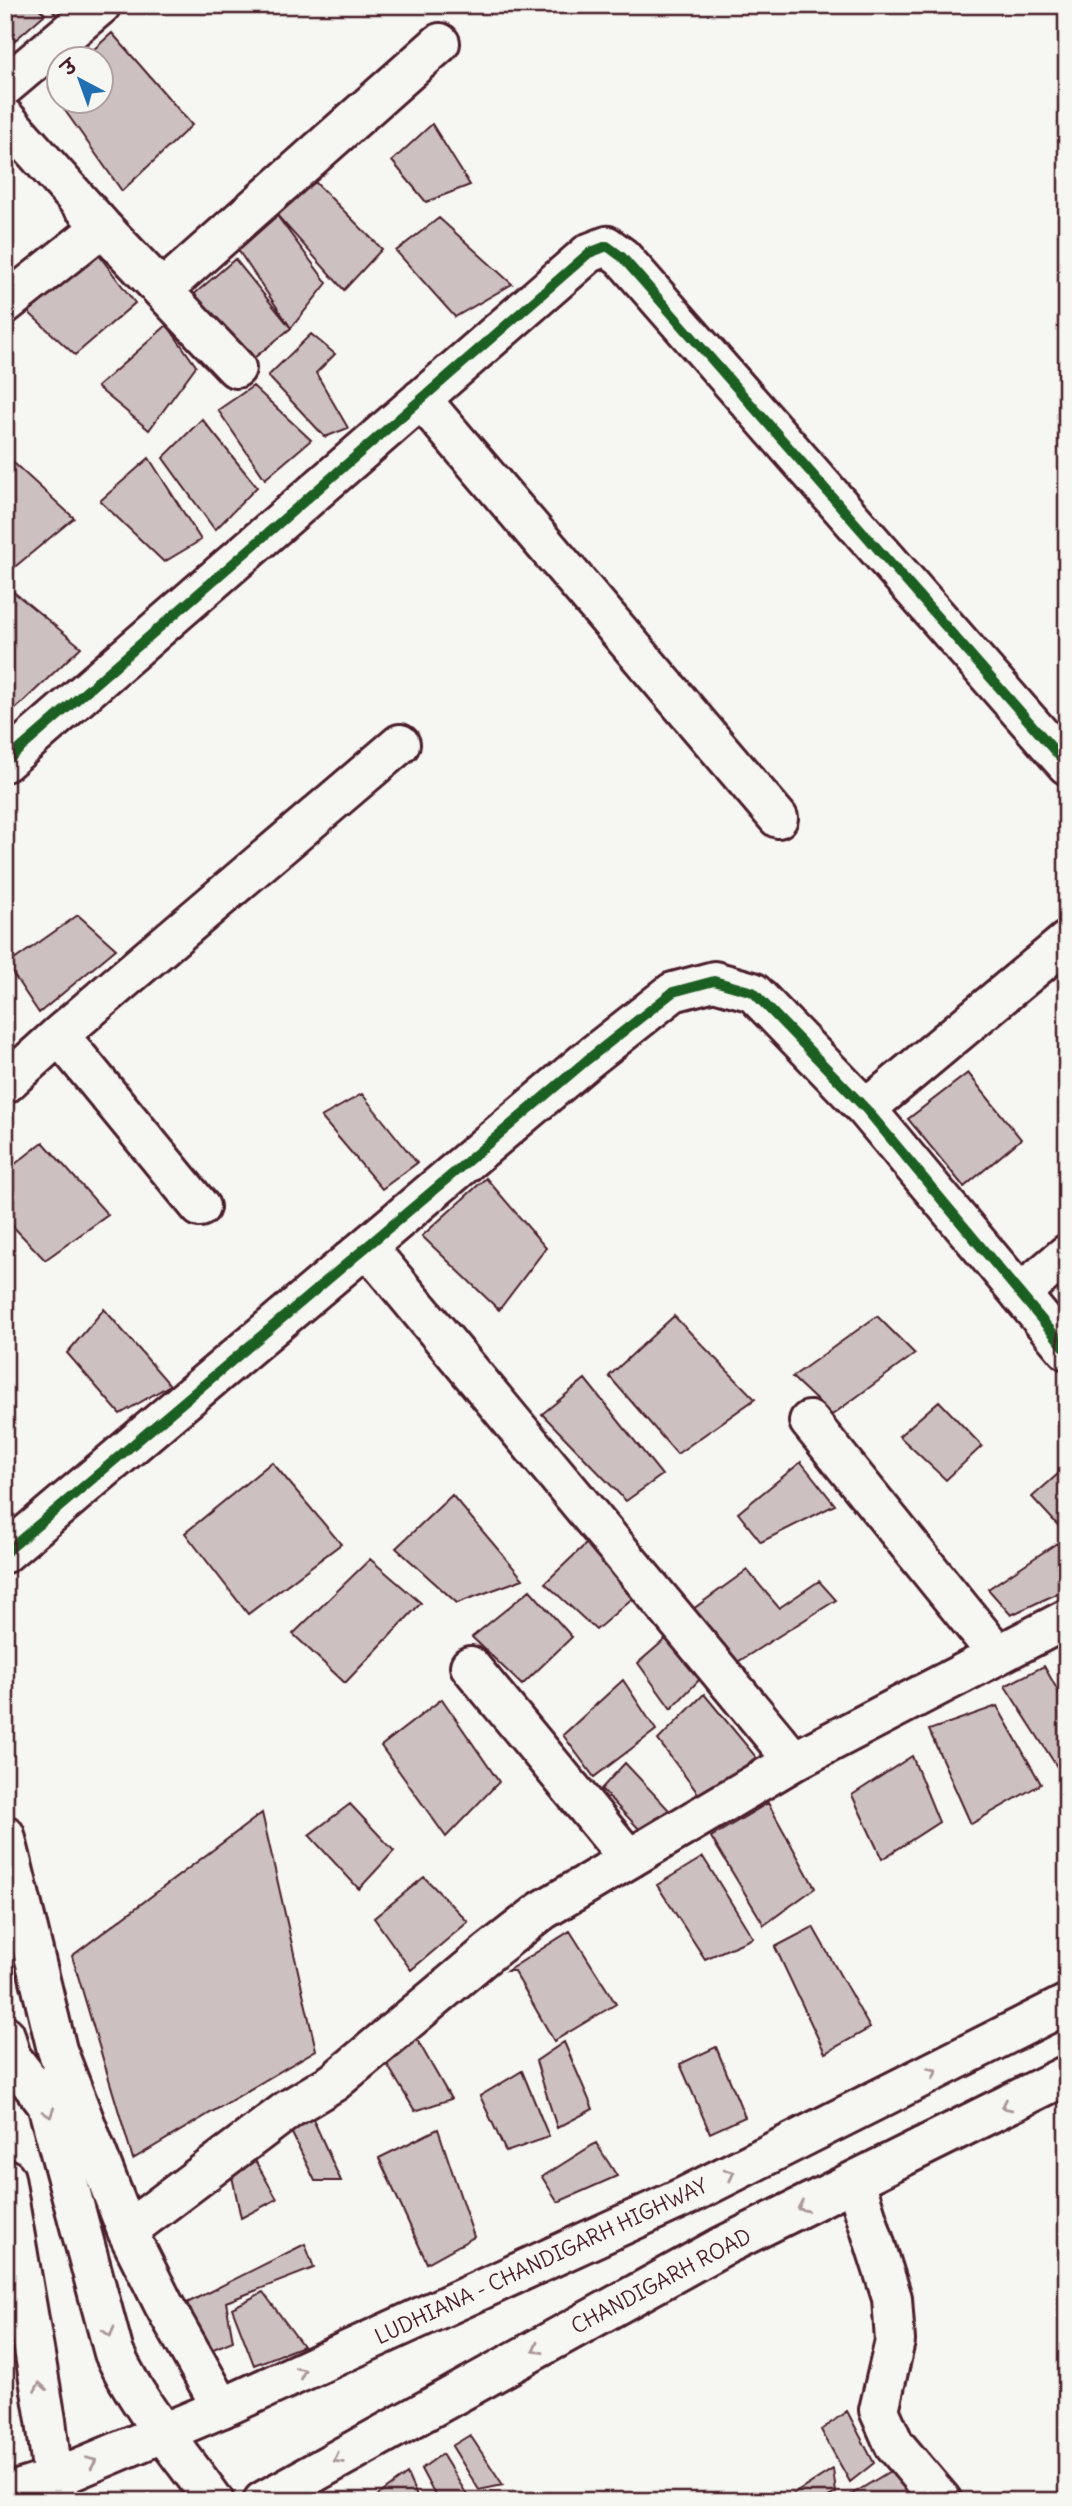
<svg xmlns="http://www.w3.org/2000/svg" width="1072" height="2506" font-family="Delius,'Playpen Sans Deva',sans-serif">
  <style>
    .building { fill: #ccc1c0; stroke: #4a1f2b; stroke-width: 2 }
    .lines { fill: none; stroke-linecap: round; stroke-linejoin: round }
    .minor-casing { stroke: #4a1f2b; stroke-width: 44 }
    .tertiary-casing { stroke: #4a1f2b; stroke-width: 44 }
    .primary-casing { stroke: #4a1f2b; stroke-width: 44 }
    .minor { stroke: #f6f6f2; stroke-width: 38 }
    .tertiary { stroke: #f6f6f2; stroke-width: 38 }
    .primary { stroke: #f6f6f2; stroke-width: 38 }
    .cycleway-casing { stroke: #f6f6f2; stroke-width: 15 }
    .cycleway { stroke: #1b5e20; stroke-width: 10 }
    .oneway { stroke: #a99598 }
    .labels { text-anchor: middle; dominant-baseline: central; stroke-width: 5; stroke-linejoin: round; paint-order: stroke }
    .street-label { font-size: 21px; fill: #4a1f2b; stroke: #f6f6f2 }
  </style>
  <rect width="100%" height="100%" fill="#f6f6f2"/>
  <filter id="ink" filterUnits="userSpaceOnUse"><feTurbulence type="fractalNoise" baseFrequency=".0143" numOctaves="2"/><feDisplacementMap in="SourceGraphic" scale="14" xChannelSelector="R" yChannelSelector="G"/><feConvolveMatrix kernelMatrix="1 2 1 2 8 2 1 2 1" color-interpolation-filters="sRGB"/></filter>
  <g filter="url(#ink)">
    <!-- building -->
    <path class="building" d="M 5,5 L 35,5 L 45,14 L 5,49 Z
      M 48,5 L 65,5 L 57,16 Z
      M 112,33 L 192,125 L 122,191 L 49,88 L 60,79 L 60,102 L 102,102 L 102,60 L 82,60 Z
      M 432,124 L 470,185 L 426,202 L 392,161 Z
      M 315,182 L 382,249 L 344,290 L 275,213 Z
      M 275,213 L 327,283 L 291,328 L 234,244 Z
      M 439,218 L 512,284 L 455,317 L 396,251 Z
      M 95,250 L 135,303 L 75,355 L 26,310 Z
      M 235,259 L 291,328 L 249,362 L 192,296 Z
      M 167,325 L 196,366 L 149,430 L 97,387 Z
      M 311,334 L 335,354 L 316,373 L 348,428 L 325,437 L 268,376 Z
      M 253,386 L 311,440 L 265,479 L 218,410 Z
      M 202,419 L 257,487 L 215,530 L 163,458 Z
      M 5,455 L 74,518 L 11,570 L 5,565 Z
      M 149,458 L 201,540 L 164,562 L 100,501 Z
      M 5,585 L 81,647 L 5,719 Z
      M 78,915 L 116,949 L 39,1013 L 7,965 Z
      M 968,1073 L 1021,1139 L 964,1187 L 908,1119 Z
      M 362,1094 L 417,1163 L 382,1189 L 321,1117 Z
      M 43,1142 L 108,1215 L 45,1260 L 5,1218 L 5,1172 Z
      M 486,1178 L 546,1248 L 499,1310 L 422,1236 Z
      M 104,1309 L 170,1385 L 120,1414 L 67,1353 Z
      M 674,1316 L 755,1399 L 677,1454 L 609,1376 Z
      M 877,1316 L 915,1354 L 832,1415 L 792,1377 Z
      M 585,1379 L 662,1475 L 626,1501 L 542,1414 Z
      M 939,1401 L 982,1446 L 946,1480 L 899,1436 Z
      M 272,1462 L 341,1544 L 248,1614 L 185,1533 Z
      M 801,1462 L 835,1505 L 761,1542 L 738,1513 Z
      M 1067,1466 L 1067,1535 L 1032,1497 Z
      M 5,1489 L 13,1514 L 5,1520 Z
      M 452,1495 L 523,1579 L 457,1603 L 396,1548 Z
      M 589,1541 L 635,1596 L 596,1630 L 545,1583 Z
      M 1057,1543 L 1067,1554 L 1067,1589 L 1011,1615 L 988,1589 Z
      M 370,1559 L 421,1603 L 345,1683 L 293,1634 Z
      M 747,1570 L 779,1608 L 819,1581 L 836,1600 L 736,1663 L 689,1612 Z
      M 530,1590 L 572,1637 L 522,1685 L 472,1637 Z
      M 669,1636 L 702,1677 L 671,1709 L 638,1663 Z
      M 1044,1666 L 1067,1707 L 1067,1770 L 1061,1773 L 1005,1686 Z
      M 623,1680 L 656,1730 L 594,1777 L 563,1735 Z
      M 704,1694 L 756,1757 L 703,1800 L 658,1740 Z
      M 442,1699 L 499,1782 L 446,1837 L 381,1746 Z
      M 997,1706 L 1041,1784 L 971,1824 L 929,1730 Z
      M 912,1756 L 939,1822 L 882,1859 L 852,1795 Z
      M 625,1763 L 669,1810 L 641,1831 L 601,1789 Z
      M 768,1803 L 815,1888 L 764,1925 L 711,1837 Z
      M 350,1804 L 394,1851 L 359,1889 L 309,1835 Z
      M 262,1813 L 316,2050 L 133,2159 L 72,1956 Z
      M 703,1857 L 753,1938 L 705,1959 L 657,1885 Z
      M 424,1877 L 468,1922 L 411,1970 L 374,1918 Z
      M 813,1927 L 870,2028 L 825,2053 L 775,1947 Z
      M 570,1931 L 616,2004 L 554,2041 L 514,1971 L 507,1971 Z
      M 414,2034 L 451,2099 L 415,2111 L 384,2059 Z
      M 564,2042 L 593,2109 L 557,2128 L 536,2061 Z
      M 716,2047 L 745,2117 L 710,2133 L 680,2064 Z
      M 522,2071 L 549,2137 L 506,2152 L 480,2096 Z
      M 312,2117 L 341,2181 L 315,2181 L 288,2125 Z
      M 438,2129 L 474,2237 L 427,2263 L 379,2158 Z
      M 596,2143 L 617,2176 L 558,2202 L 542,2177 Z
      M 252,2155 L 277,2199 L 241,2218 L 230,2167 Z
      M 305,2244 L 314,2268 L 226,2302 L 233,2341 L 211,2350 L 185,2304 Z
      M 263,2292 L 303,2346 L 254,2365 L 232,2308 Z
      M 5,2393 L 14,2428 L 5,2430 Z
      M 847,2411 L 874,2463 L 850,2482 L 821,2430 Z
      M 470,2435 L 503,2485 L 479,2490 L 452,2446 Z
      M 442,2454 L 469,2498 L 466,2501 L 438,2501 L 421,2469 Z
      M 900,2465 L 928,2501 L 841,2501 Z
      M 833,2469 L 836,2493 L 821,2501 L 783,2501 Z
      M 407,2474 L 419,2501 L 374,2501 L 373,2499 Z
      M 1067,2486 L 1067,2501 L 1050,2501 Z"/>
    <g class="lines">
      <defs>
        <path id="minor" d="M 5,86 L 101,5
          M 5,118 L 102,227 L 236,368
          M 162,290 L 440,43
          M 5,304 L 102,227
          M 421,399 L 778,818
          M 5,762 L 589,253 L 607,246 L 622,257 L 1067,765
          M 59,1035 L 200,1207
          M 5,1084 L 59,1035 L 400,744
          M 866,1109 L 1067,941
          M 367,1247 L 794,1761
          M 1020,1294 L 1067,1254
          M 809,1421 L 998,1655
          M 5,1553 L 587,1060 L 673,992 L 714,981 L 753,992 L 866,1109 L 1067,1350
          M 470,1666 L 629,1859
          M 5,1835 L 57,2050 L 127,2231 L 164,2305 L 222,2408
          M 855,2181 L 892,2298 L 895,2341 L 879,2410 L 894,2444 L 942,2501
          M 127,2231 L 289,2109 L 334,2082 L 488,1953 L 543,1910 L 794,1761 L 1067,1619"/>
        <path id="tertiary" d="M 5,2035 L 11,2057 L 47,2104 L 114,2353 C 139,2407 179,2452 214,2501
          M 5,2178 L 46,2420 L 53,2479 L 62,2501"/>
        <path id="primary" d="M 5,2494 L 53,2479 L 222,2408 L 686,2196 L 1067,2004
          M 263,2501 L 721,2247 L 1067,2075"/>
      </defs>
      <!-- minor casing -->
      <use href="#minor" class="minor-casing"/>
      <!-- tertiary casing -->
      <use href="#tertiary" class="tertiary-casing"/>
      <!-- primary casing -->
      <use href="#primary" class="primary-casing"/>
      <!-- minor -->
      <use href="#minor" class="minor"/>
      <!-- tertiary -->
      <use href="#tertiary" class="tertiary"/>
      <!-- primary -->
      <use href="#primary" class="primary"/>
      <defs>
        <path id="cycleway" d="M 5,762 L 589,253 L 607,246 L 622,257 L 1067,765
          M 5,1553 L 587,1060 L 673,992 L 714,981 L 753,992 L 866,1109 L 1067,1350"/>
      </defs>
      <!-- cycleway casing -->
      <use href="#cycleway" class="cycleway-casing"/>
      <!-- cycleway -->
      <use href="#cycleway" class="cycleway"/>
    </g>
    <!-- one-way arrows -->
    <defs><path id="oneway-chevron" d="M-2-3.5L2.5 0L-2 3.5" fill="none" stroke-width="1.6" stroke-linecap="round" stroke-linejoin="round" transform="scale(1.75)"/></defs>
    <g class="oneway">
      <use href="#oneway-chevron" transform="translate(933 2072) rotate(-27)"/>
      <use href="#oneway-chevron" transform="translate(1006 2106) rotate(154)"/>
      <use href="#oneway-chevron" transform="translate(49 2113) rotate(72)"/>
      <use href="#oneway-chevron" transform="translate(730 2174) rotate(-27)"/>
      <use href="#oneway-chevron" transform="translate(802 2207) rotate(154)"/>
      <use href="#oneway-chevron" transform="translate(109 2332) rotate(75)"/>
      <use href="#oneway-chevron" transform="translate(537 2349) rotate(151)"/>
      <use href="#oneway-chevron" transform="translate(301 2372) rotate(-25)"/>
      <use href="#oneway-chevron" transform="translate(40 2387) rotate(-99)"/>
      <use href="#oneway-chevron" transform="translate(338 2459) rotate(151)"/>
      <use href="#oneway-chevron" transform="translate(92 2462) rotate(-23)"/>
    </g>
  </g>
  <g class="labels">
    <!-- street labels -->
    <g class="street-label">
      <text transform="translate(541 2261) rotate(-25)">LUDHIANA - CHANDIGARH HIGHWAY</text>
      <text transform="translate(661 2281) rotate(-28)">CHANDIGARH ROAD</text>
    </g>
  </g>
  <!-- margin -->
  <rect width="1072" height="2506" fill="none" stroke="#f6f6f2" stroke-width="28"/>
  <rect x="14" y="14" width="1044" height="2478" fill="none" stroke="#4a1f2b" stroke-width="2.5" filter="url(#ink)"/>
  <!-- north arrow -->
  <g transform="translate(80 80) rotate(319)"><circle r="33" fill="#f6f6f2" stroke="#b1a0a2" stroke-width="2"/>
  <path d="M0-5L12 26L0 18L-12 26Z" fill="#1f6fb2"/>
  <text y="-10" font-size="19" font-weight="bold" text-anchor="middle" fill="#4a1f2b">उ</text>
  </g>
</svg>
